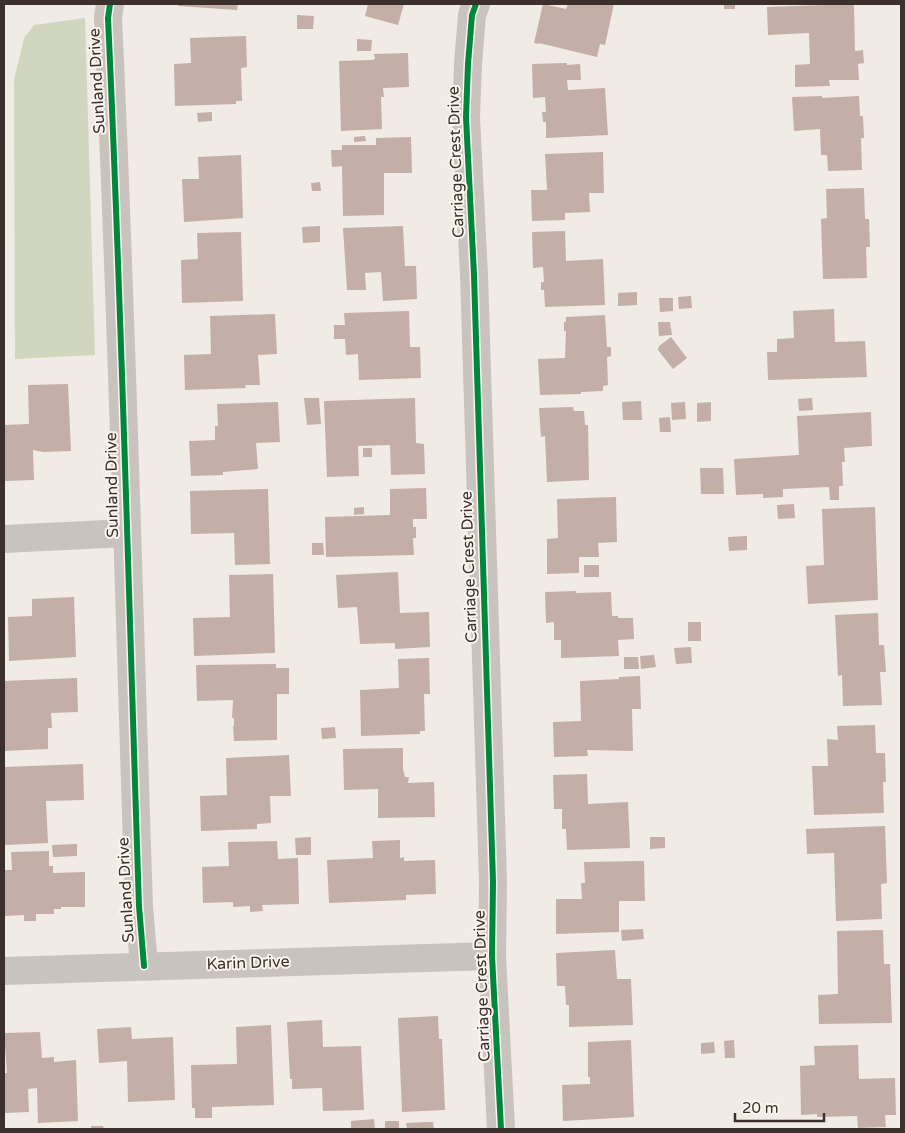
<svg xmlns="http://www.w3.org/2000/svg" width="905" height="1133" font-family="'Varela Round',sans-serif">
  <style>
    .green { fill: #d1d6bf }
    .building { fill: #c3afa7 }
    .lines { fill: none; stroke-linecap: round; stroke-linejoin: round }
    .street { stroke: #c9c3be; stroke-width: 28 }
    .cycleway-casing { stroke: #fbf5ee; stroke-width: 9 }
    .cycleway { stroke: #00873e; stroke-width: 6 }
    .labels { text-anchor: middle; dominant-baseline: central; stroke-width: 4; stroke-linejoin: round; paint-order: stroke }
    .street-label { font-size: 16px; fill: #3b302b; stroke: #fbf5ee }
  </style>
  <rect width="100%" height="100%" fill="#f0ebe5"/>
  <!-- green -->
  <path class="green" d="M 85,18 L 95,355 L 15,359 L 14,80 L 24,38 L 34,25 Z"/>
  <!-- building -->
  <path class="building" d="M 178,4 L 238,4 L 237,10 L 178,6 Z
    M 368,4 L 404,4 L 398,25 L 365,16 Z
    M 543,4 L 566,9 L 568,4 L 614,4 L 605,45 L 600,44 L 597,57 L 539,43 L 539,44 L 534,43 Z
    M 724,4 L 735,4 L 735,9 L 724,9 Z
    M 854,4 L 855,51 L 863,50 L 864,63 L 858,64 L 859,80 L 829,80 L 830,86 L 795,87 L 795,65 L 810,64 L 809,33 L 768,35 L 767,7 Z
    M 297,15 L 314,16 L 313,29 L 297,29 Z
    M 246,36 L 247,67 L 241,68 L 242,101 L 236,101 L 236,104 L 175,106 L 174,64 L 191,63 L 190,38 Z
    M 357,39 L 372,40 L 371,51 L 357,51 Z
    M 408,53 L 409,87 L 383,88 L 384,97 L 381,97 L 382,129 L 341,131 L 339,61 L 372,60 L 375,59 L 374,54 Z
    M 567,63 L 567,65 L 580,64 L 581,80 L 567,80 L 568,90 L 605,88 L 608,135 L 546,138 L 546,122 L 543,122 L 542,112 L 546,112 L 545,97 L 533,98 L 532,64 Z
    M 822,96 L 822,98 L 859,96 L 860,116 L 863,116 L 864,138 L 861,138 L 862,170 L 828,171 L 827,155 L 821,155 L 820,129 L 794,131 L 792,97 Z
    M 212,112 L 212,121 L 198,122 L 197,113 Z
    M 365,136 L 366,141 L 354,142 L 354,137 Z
    M 411,137 L 412,173 L 384,173 L 384,215 L 343,216 L 342,166 L 332,167 L 331,150 L 342,150 L 342,145 L 376,145 L 376,138 Z
    M 603,152 L 604,193 L 589,193 L 590,212 L 565,213 L 565,220 L 532,221 L 531,190 L 547,190 L 545,154 Z
    M 241,155 L 243,218 L 184,222 L 182,179 L 199,179 L 198,157 Z
    M 320,182 L 321,191 L 312,191 L 311,183 Z
    M 864,188 L 865,219 L 869,219 L 870,247 L 866,247 L 867,278 L 823,279 L 821,219 L 827,218 L 826,189 Z
    M 320,226 L 320,242 L 303,243 L 302,227 Z
    M 403,226 L 405,266 L 416,266 L 417,299 L 383,301 L 381,272 L 365,273 L 366,290 L 347,290 L 343,228 Z
    M 565,231 L 566,261 L 603,259 L 605,305 L 545,307 L 544,290 L 541,290 L 541,282 L 544,282 L 543,267 L 533,268 L 532,232 Z
    M 241,232 L 243,301 L 182,303 L 181,260 L 198,259 L 197,233 Z
    M 637,292 L 637,305 L 618,306 L 618,293 Z
    M 691,296 L 692,308 L 679,309 L 678,297 Z
    M 659,298 L 673,298 L 673,311 L 660,312 Z
    M 834,309 L 835,342 L 865,341 L 867,377 L 768,380 L 767,352 L 777,352 L 777,339 L 794,338 L 793,311 Z
    M 409,311 L 410,347 L 420,347 L 421,378 L 359,380 L 358,354 L 346,355 L 345,339 L 334,339 L 334,325 L 345,325 L 344,313 Z
    M 275,314 L 277,354 L 258,355 L 260,385 L 245,385 L 246,388 L 185,390 L 184,355 L 211,354 L 210,316 Z
    M 605,315 L 607,347 L 611,347 L 611,356 L 607,357 L 608,385 L 603,386 L 603,391 L 581,392 L 581,394 L 540,395 L 538,359 L 565,358 L 566,331 L 564,331 L 564,322 L 566,322 L 566,317 Z
    M 658,322 L 670,322 L 672,335 L 659,336 Z
    M 671,337 L 687,358 L 673,369 L 658,350 L 659,346 Z
    M 68,384 L 71,451 L 43,452 L 33,450 L 34,480 L 4,481 L 4,425 L 29,424 L 28,385 Z
    M 304,398 L 319,398 L 321,424 L 307,425 Z
    M 415,398 L 416,443 L 424,444 L 425,474 L 391,475 L 390,445 L 358,446 L 359,476 L 327,477 L 324,401 Z
    M 812,398 L 813,410 L 799,411 L 798,399 Z
    M 641,401 L 642,420 L 623,420 L 622,402 Z
    M 278,402 L 280,442 L 256,443 L 258,469 L 223,472 L 223,475 L 191,476 L 189,441 L 215,440 L 215,426 L 218,426 L 217,404 Z
    M 685,402 L 686,419 L 672,420 L 671,403 Z
    M 711,402 L 711,421 L 697,422 L 697,403 Z
    M 573,407 L 574,411 L 584,411 L 585,425 L 588,425 L 589,480 L 547,482 L 545,436 L 541,437 L 539,408 Z
    M 871,412 L 872,446 L 844,448 L 845,462 L 842,462 L 843,486 L 839,486 L 839,500 L 830,500 L 829,487 L 783,489 L 783,497 L 763,498 L 763,494 L 736,495 L 734,459 L 799,455 L 797,416 Z
    M 670,417 L 671,432 L 660,432 L 659,418 Z
    M 363,448 L 372,448 L 372,457 L 363,457 Z
    M 700,468 L 723,468 L 724,494 L 701,494 Z
    M 426,488 L 427,519 L 413,519 L 413,527 L 416,527 L 416,538 L 413,538 L 414,555 L 326,557 L 325,517 L 390,515 L 390,489 Z
    M 268,489 L 270,564 L 235,565 L 234,533 L 191,534 L 190,491 Z
    M 616,497 L 617,542 L 598,543 L 599,557 L 579,557 L 579,573 L 547,574 L 547,539 L 558,538 L 557,499 Z
    M 794,504 L 795,518 L 778,519 L 777,505 Z
    M 364,507 L 364,514 L 354,515 L 354,508 Z
    M 875,507 L 878,600 L 808,604 L 806,566 L 824,565 L 822,509 Z
    M 747,536 L 747,550 L 729,551 L 728,537 Z
    M 312,543 L 323,543 L 324,555 L 312,555 Z
    M 584,565 L 599,565 L 599,577 L 584,577 Z
    M 398,572 L 400,613 L 429,612 L 430,647 L 395,649 L 395,643 L 360,644 L 357,607 L 338,608 L 336,575 Z
    M 273,574 L 275,653 L 194,656 L 193,618 L 230,617 L 229,575 Z
    M 576,591 L 576,593 L 611,592 L 612,616 L 618,616 L 618,618 L 633,618 L 634,639 L 618,640 L 619,656 L 561,658 L 561,640 L 554,640 L 554,622 L 546,623 L 545,592 Z
    M 74,597 L 76,657 L 9,661 L 8,617 L 32,616 L 32,599 Z
    M 878,613 L 879,645 L 884,645 L 886,672 L 880,672 L 882,705 L 843,706 L 842,675 L 838,676 L 835,615 Z
    M 688,622 L 701,622 L 701,641 L 688,641 Z
    M 691,647 L 692,663 L 676,664 L 674,648 Z
    M 654,655 L 656,667 L 641,669 L 640,656 Z
    M 624,657 L 638,657 L 639,669 L 624,669 Z
    M 429,658 L 430,694 L 424,694 L 425,731 L 420,731 L 420,734 L 361,736 L 360,690 L 399,688 L 398,659 Z
    M 276,664 L 276,668 L 289,668 L 289,694 L 277,694 L 277,740 L 234,741 L 233,726 L 234,726 L 234,718 L 232,718 L 233,700 L 197,701 L 196,665 Z
    M 640,676 L 641,709 L 632,709 L 633,751 L 587,750 L 588,756 L 554,757 L 553,722 L 581,721 L 580,681 L 619,679 L 619,677 Z
    M 77,678 L 78,712 L 51,713 L 52,728 L 48,728 L 48,749 L 4,751 L 4,681 Z
    M 875,725 L 876,753 L 885,753 L 886,782 L 883,782 L 884,813 L 814,815 L 812,766 L 828,766 L 827,739 L 838,740 L 837,726 Z
    M 335,727 L 336,738 L 322,739 L 321,728 Z
    M 403,748 L 403,769 L 405,777 L 409,777 L 408,783 L 434,782 L 435,817 L 378,818 L 378,789 L 344,790 L 343,749 Z
    M 289,755 L 291,796 L 270,796 L 271,823 L 257,824 L 257,829 L 201,831 L 200,796 L 227,795 L 226,758 Z
    M 83,764 L 84,800 L 46,801 L 48,843 L 5,845 L 4,767 Z
    M 587,774 L 588,804 L 628,802 L 630,848 L 567,850 L 566,829 L 562,829 L 562,809 L 554,809 L 553,775 Z
    M 885,826 L 887,883 L 881,884 L 882,919 L 836,921 L 834,853 L 807,854 L 806,829 Z
    M 311,837 L 311,855 L 296,855 L 295,838 Z
    M 650,837 L 665,837 L 665,848 L 650,849 Z
    M 400,840 L 400,858 L 404,857 L 404,861 L 435,860 L 436,894 L 406,895 L 406,900 L 329,903 L 327,860 L 373,858 L 372,841 Z
    M 277,841 L 278,859 L 298,858 L 299,904 L 262,905 L 263,911 L 250,912 L 250,906 L 233,907 L 233,902 L 203,903 L 202,867 L 229,866 L 228,842 Z
    M 77,844 L 77,856 L 53,857 L 52,845 Z
    M 49,851 L 49,866 L 53,866 L 53,873 L 85,872 L 85,907 L 61,907 L 61,909 L 54,909 L 54,914 L 36,914 L 36,921 L 24,921 L 24,915 L 4,916 L 4,870 L 12,870 L 11,852 Z
    M 644,861 L 645,901 L 619,901 L 619,932 L 556,934 L 556,899 L 582,899 L 581,883 L 585,883 L 584,862 Z
    M 643,929 L 644,939 L 622,941 L 621,930 Z
    M 883,930 L 884,964 L 890,964 L 892,1023 L 819,1024 L 818,995 L 838,994 L 837,931 Z
    M 615,950 L 617,979 L 631,979 L 633,1025 L 569,1027 L 569,1005 L 566,1005 L 565,986 L 557,986 L 556,953 Z
    M 438,1016 L 439,1039 L 442,1039 L 445,1110 L 402,1112 L 398,1018 Z
    M 322,1020 L 323,1047 L 361,1046 L 364,1110 L 323,1111 L 322,1088 L 292,1089 L 292,1079 L 290,1079 L 287,1022 Z
    M 271,1025 L 274,1105 L 212,1107 L 212,1118 L 195,1118 L 195,1108 L 192,1108 L 191,1065 L 237,1064 L 236,1027 Z
    M 131,1027 L 132,1039 L 173,1037 L 175,1100 L 128,1102 L 127,1061 L 99,1063 L 97,1029 Z
    M 40,1032 L 42,1058 L 54,1057 L 54,1062 L 76,1060 L 78,1121 L 38,1123 L 37,1088 L 28,1089 L 29,1112 L 4,1113 L 4,1073 L 7,1073 L 4,1033 Z
    M 631,1040 L 634,1117 L 563,1121 L 562,1085 L 590,1084 L 590,1077 L 588,1077 L 588,1042 Z
    M 734,1040 L 735,1058 L 725,1058 L 724,1041 Z
    M 714,1042 L 715,1053 L 701,1054 L 701,1043 Z
    M 858,1045 L 859,1079 L 895,1078 L 896,1115 L 885,1115 L 886,1127 L 858,1128 L 857,1116 L 817,1117 L 817,1114 L 801,1115 L 800,1066 L 815,1065 L 814,1046 Z
    M 374,1119 L 375,1129 L 351,1129 L 351,1121 Z
    M 385,1121 L 399,1121 L 399,1129 L 385,1129 Z
    M 427,1122 L 433,1122 L 434,1129 L 407,1129 L 406,1123 Z
    M 91,1126 L 103,1126 L 104,1129 L 91,1129 Z"/>
  <g class="lines">
    <!-- street -->
    <path class="street" d="M 110,4 L 108,18 C 122,314 129,610 139,906 L 144,966
      M 476,4 L 472,15 L 468,64 L 466,117 L 474,275 L 493,882 L 492,956 L 501,1129
      M 4,539 L 126,533
      M 4,971 L 492,956"/>
    <defs>
      <path id="cycleway" d="M 110,4 L 108,18 C 122,314 129,610 139,906 L 144,966
        M 476,4 L 472,15 L 468,64 L 466,117 L 474,275 L 493,882 L 492,956 L 501,1129"/>
    </defs>
    <!-- cycleway casing -->
    <use href="#cycleway" class="cycleway-casing"/>
    <!-- cycleway -->
    <use href="#cycleway" class="cycleway"/>
  </g>
  <g class="labels">
    <!-- street labels -->
    <g class="street-label">
      <text transform="translate(97 81) rotate(-93)">Sunland Drive</text>
      <text transform="translate(456 162) rotate(-92)">Carriage Crest Drive</text>
      <text transform="translate(112 485) rotate(-91)">Sunland Drive</text>
      <text transform="translate(469 567) rotate(-92)">Carriage Crest Drive</text>
      <text transform="translate(126 890) rotate(-93)">Sunland Drive</text>
      <text transform="translate(248 963) rotate(-2)">Karin Drive</text>
      <text transform="translate(482 986) rotate(-92)">Carriage Crest Drive</text>
    </g>
  </g>
  <!-- border -->
  <rect width="905" height="1133" fill="none" stroke="#3b302b" stroke-width="10"/>
  <!-- scale -->
  <path d="M735 1113v8h89v-8" fill="none" stroke="#3b302b" stroke-width="2.5"/>
  <text x="742" y="1113" font-size="15" fill="#3b302b" stroke="#fbf5ee" stroke-width="4" paint-order="stroke">20 m</text>
</svg>
